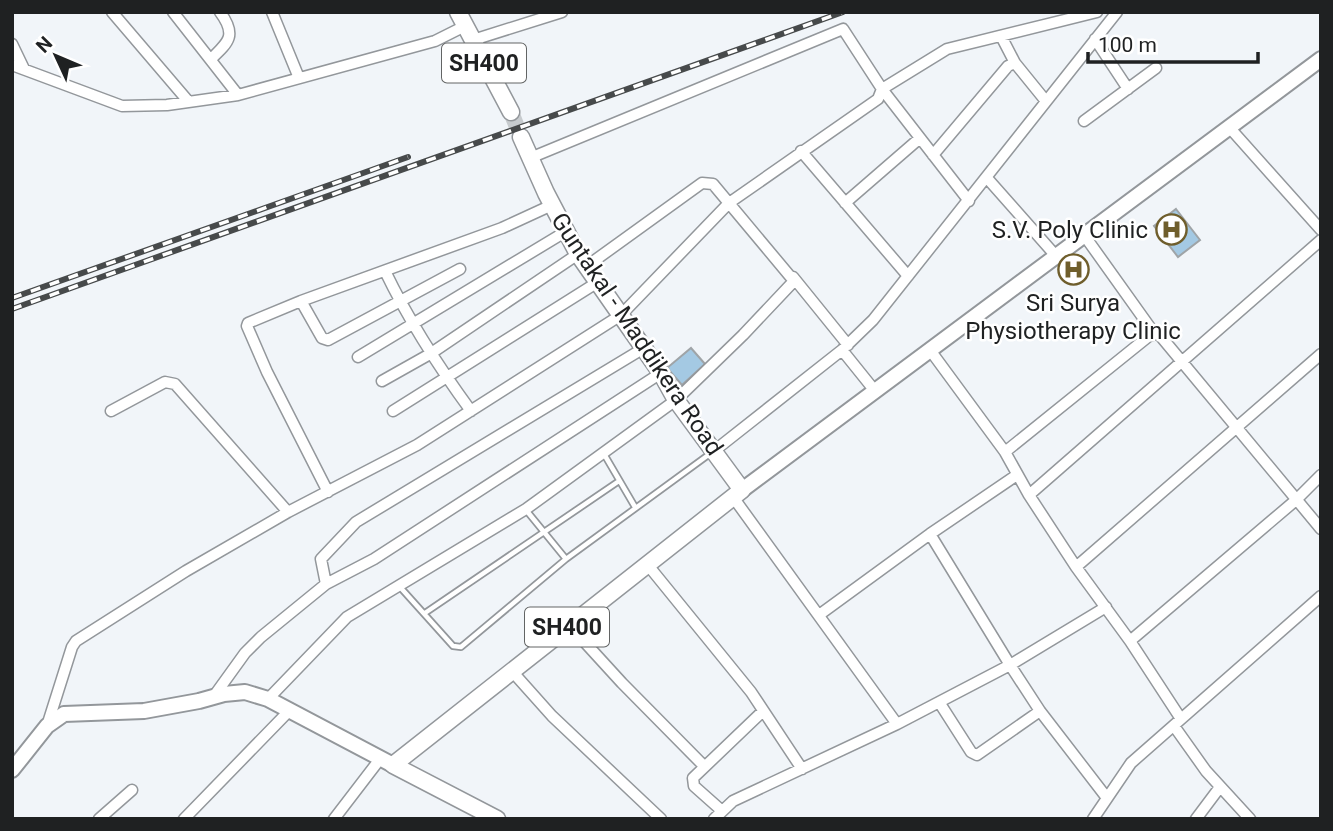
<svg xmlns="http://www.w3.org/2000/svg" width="1333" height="831" font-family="Roboto,sans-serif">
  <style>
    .building { fill: #a4c9e3; stroke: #9fa4a7; stroke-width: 2 }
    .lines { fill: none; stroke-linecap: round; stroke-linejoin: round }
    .primary-tunnel { stroke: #c7cbce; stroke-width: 16; stroke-dasharray: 16 8; stroke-linecap: butt }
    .lane-casing { stroke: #93979b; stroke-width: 8 }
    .street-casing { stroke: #93979b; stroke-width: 13 }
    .secondary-casing { stroke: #93979b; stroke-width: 18 }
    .primary-casing { stroke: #93979b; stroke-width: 19 }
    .lane { stroke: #fff; stroke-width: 4.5 }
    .street { stroke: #fff; stroke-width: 10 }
    .secondary { stroke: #fff; stroke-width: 14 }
    .primary { stroke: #fff; stroke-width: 16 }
    .rail-casing { stroke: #474a4b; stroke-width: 6 }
    .rail { stroke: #fff; stroke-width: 3.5; stroke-dasharray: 10; stroke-linecap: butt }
    .labels { text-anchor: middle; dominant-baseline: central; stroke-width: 5; stroke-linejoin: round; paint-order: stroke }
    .shield { fill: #fff; stroke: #626464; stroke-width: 2 }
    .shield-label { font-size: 23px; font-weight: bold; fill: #1f2122 }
    .poi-label { font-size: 24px; fill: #1f2122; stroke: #fff; text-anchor: end }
    .street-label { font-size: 24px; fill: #1f2122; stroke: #fff }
  </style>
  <rect width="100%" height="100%" fill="#f1f5f9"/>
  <!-- building -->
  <path class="building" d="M 1176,209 L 1200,240 L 1178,257 L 1154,226 Z
    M 1078,256 L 1087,269 L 1071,281 L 1062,267 Z
    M 691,348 L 705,364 L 682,385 L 667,368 Z"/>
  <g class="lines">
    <!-- primary-tunnel -->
    <path class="primary-tunnel" d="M 511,112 L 521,137"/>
    <defs>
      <path id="lane" d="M 604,454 L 635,507
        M 526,510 L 566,559
        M 400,587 L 453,646 L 461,647 L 566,559 L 711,453
        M 425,613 L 619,481"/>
      <path id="street" d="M 112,12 L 188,101
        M 173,12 L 238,95
        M 272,12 L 299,78
        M 1001,36 L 1015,63 L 1045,100
        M 1095,39 L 1128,89
        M 473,40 L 562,12
        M 12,44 L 24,69
        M 211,59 C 229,42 237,35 220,12
        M 12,65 L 122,106 L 167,105 L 238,95 L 435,41 L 465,26
        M 1084,121 L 1156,68
        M 1229,127 L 1321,230
        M 801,151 L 908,276
        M 933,155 L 1008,66 L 1015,63
        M 987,178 L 1056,256
        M 969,201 L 882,89 L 947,49 L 1097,12
        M 845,203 L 920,138
        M 1084,235 L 1154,333
        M 385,271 C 409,321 438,366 471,411
        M 793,277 L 848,345
        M 301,301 L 322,338 L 328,340 L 460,269
        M 842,350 L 875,391
        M 930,350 L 1005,452 L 1029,495 L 1076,567 L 1130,641 L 1181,719
        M 358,357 L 565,232
        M 382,381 L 430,354 L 578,254
        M 111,411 L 165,382 L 175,384 L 288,512
        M 393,411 L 598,282
        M 714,451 L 842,350 L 873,320 L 1117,12
        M 1005,452 L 1149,336 L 1158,333 L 1321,529
        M 328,492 L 267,372 L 247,326 L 248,323 L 301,301 L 502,228 L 552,205
        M 1029,495 L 1321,240
        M 733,497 L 897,724
        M 930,534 L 1010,665 L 1040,711 L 1107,798
        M 647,564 L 751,692 L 802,769
        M 1076,567 L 1321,354
        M 326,584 L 321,559 L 356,522 L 644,348
        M 819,615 L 930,534 L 1017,475
        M 569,625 L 622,683 L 704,766
        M 1130,641 L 1296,500 L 1321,475
        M 511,670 L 552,716 L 661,819
        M 214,696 L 245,653 L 261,637 L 326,584 L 374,559 L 661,373
        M 268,699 L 347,617 L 526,509 L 676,400 L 743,335 L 794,281 L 713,184 L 702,183 L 587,266
        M 939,702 L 971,752 L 977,755 L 1040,711
        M 47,726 L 72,647 L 76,641 L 186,571 L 288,512 L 417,445 L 621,315 L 729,203 L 878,99 L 882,89 L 843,29 L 530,158
        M 1174,726 L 1206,771 L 1250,819
        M 721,810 L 694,786 L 693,778 L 763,711
        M 99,819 L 132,790
        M 184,819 L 289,711
        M 334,819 L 380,759
        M 714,819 L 733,801 L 897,724 L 1010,665 L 1106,607
        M 1093,819 L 1131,763 L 1321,596
        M 1196,819 L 1220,787"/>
      <path id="secondary" d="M 742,490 L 1321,59
        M 12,770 L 47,726 L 64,714 L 144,711 L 199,701 L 224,694 L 245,692 L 268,699 L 393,765"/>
      <path id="primary" d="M 458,12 L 511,112
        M 497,819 L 393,765 L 742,490 L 676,400 L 661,373 L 578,254 L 546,193 L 521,137"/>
    </defs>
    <!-- lane casing -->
    <use href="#lane" class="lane-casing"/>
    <!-- street casing -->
    <use href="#street" class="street-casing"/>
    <!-- secondary casing -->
    <use href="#secondary" class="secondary-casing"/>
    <!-- primary casing -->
    <use href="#primary" class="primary-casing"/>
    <!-- lane -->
    <use href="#lane" class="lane"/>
    <!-- street -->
    <use href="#street" class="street"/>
    <!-- secondary -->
    <use href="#secondary" class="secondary"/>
    <!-- primary -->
    <use href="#primary" class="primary"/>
    <defs>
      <path id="rail" d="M 12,298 L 408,157
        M 12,309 L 843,12"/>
    </defs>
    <!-- rail casing -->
    <use href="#rail" class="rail-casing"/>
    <!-- rail -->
    <use href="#rail" class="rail"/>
  </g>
  <!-- icons -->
  <defs>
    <symbol id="hospital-ring" viewBox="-11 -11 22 22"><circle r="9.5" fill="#fff" stroke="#6f5e2c" stroke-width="1.5"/><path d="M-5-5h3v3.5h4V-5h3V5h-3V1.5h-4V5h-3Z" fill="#6f5e2c"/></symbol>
  </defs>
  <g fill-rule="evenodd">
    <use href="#hospital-ring" x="1154" y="212" width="35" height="35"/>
    <use href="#hospital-ring" x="1056" y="252" width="35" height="35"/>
  </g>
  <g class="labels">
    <!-- shield labels -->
    <g class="shield">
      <rect x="442" y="43.5" width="84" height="39" rx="5"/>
      <rect x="525" y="607.5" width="84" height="39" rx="5"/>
    </g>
    <g class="shield-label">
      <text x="484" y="63">SH400</text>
      <text x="567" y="627">SH400</text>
    </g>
    <!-- poi labels -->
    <g class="poi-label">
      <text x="1148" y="230">S.V. Poly Clinic</text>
      <text x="1073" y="303" text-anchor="middle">Sri Surya<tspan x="1073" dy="28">Physiotherapy Clinic</tspan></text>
    </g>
    <!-- street labels -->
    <g class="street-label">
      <text transform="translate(637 334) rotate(56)">Guntakal - Maddikera Road</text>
    </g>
  </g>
  <!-- border -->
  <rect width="1333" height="831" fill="none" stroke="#1f2122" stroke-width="28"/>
  <!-- north arrow -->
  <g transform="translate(56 56) rotate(314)" stroke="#ffffff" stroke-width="5" paint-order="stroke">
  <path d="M0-5L12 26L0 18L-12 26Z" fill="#1f2122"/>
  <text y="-10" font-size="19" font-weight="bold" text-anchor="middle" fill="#1f2122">N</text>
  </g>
  <!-- scale -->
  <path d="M1088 52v10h170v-10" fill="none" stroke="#1f2122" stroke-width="3.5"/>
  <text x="1098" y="52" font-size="21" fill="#1f2122" stroke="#ffffff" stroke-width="5" paint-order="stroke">100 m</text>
</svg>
